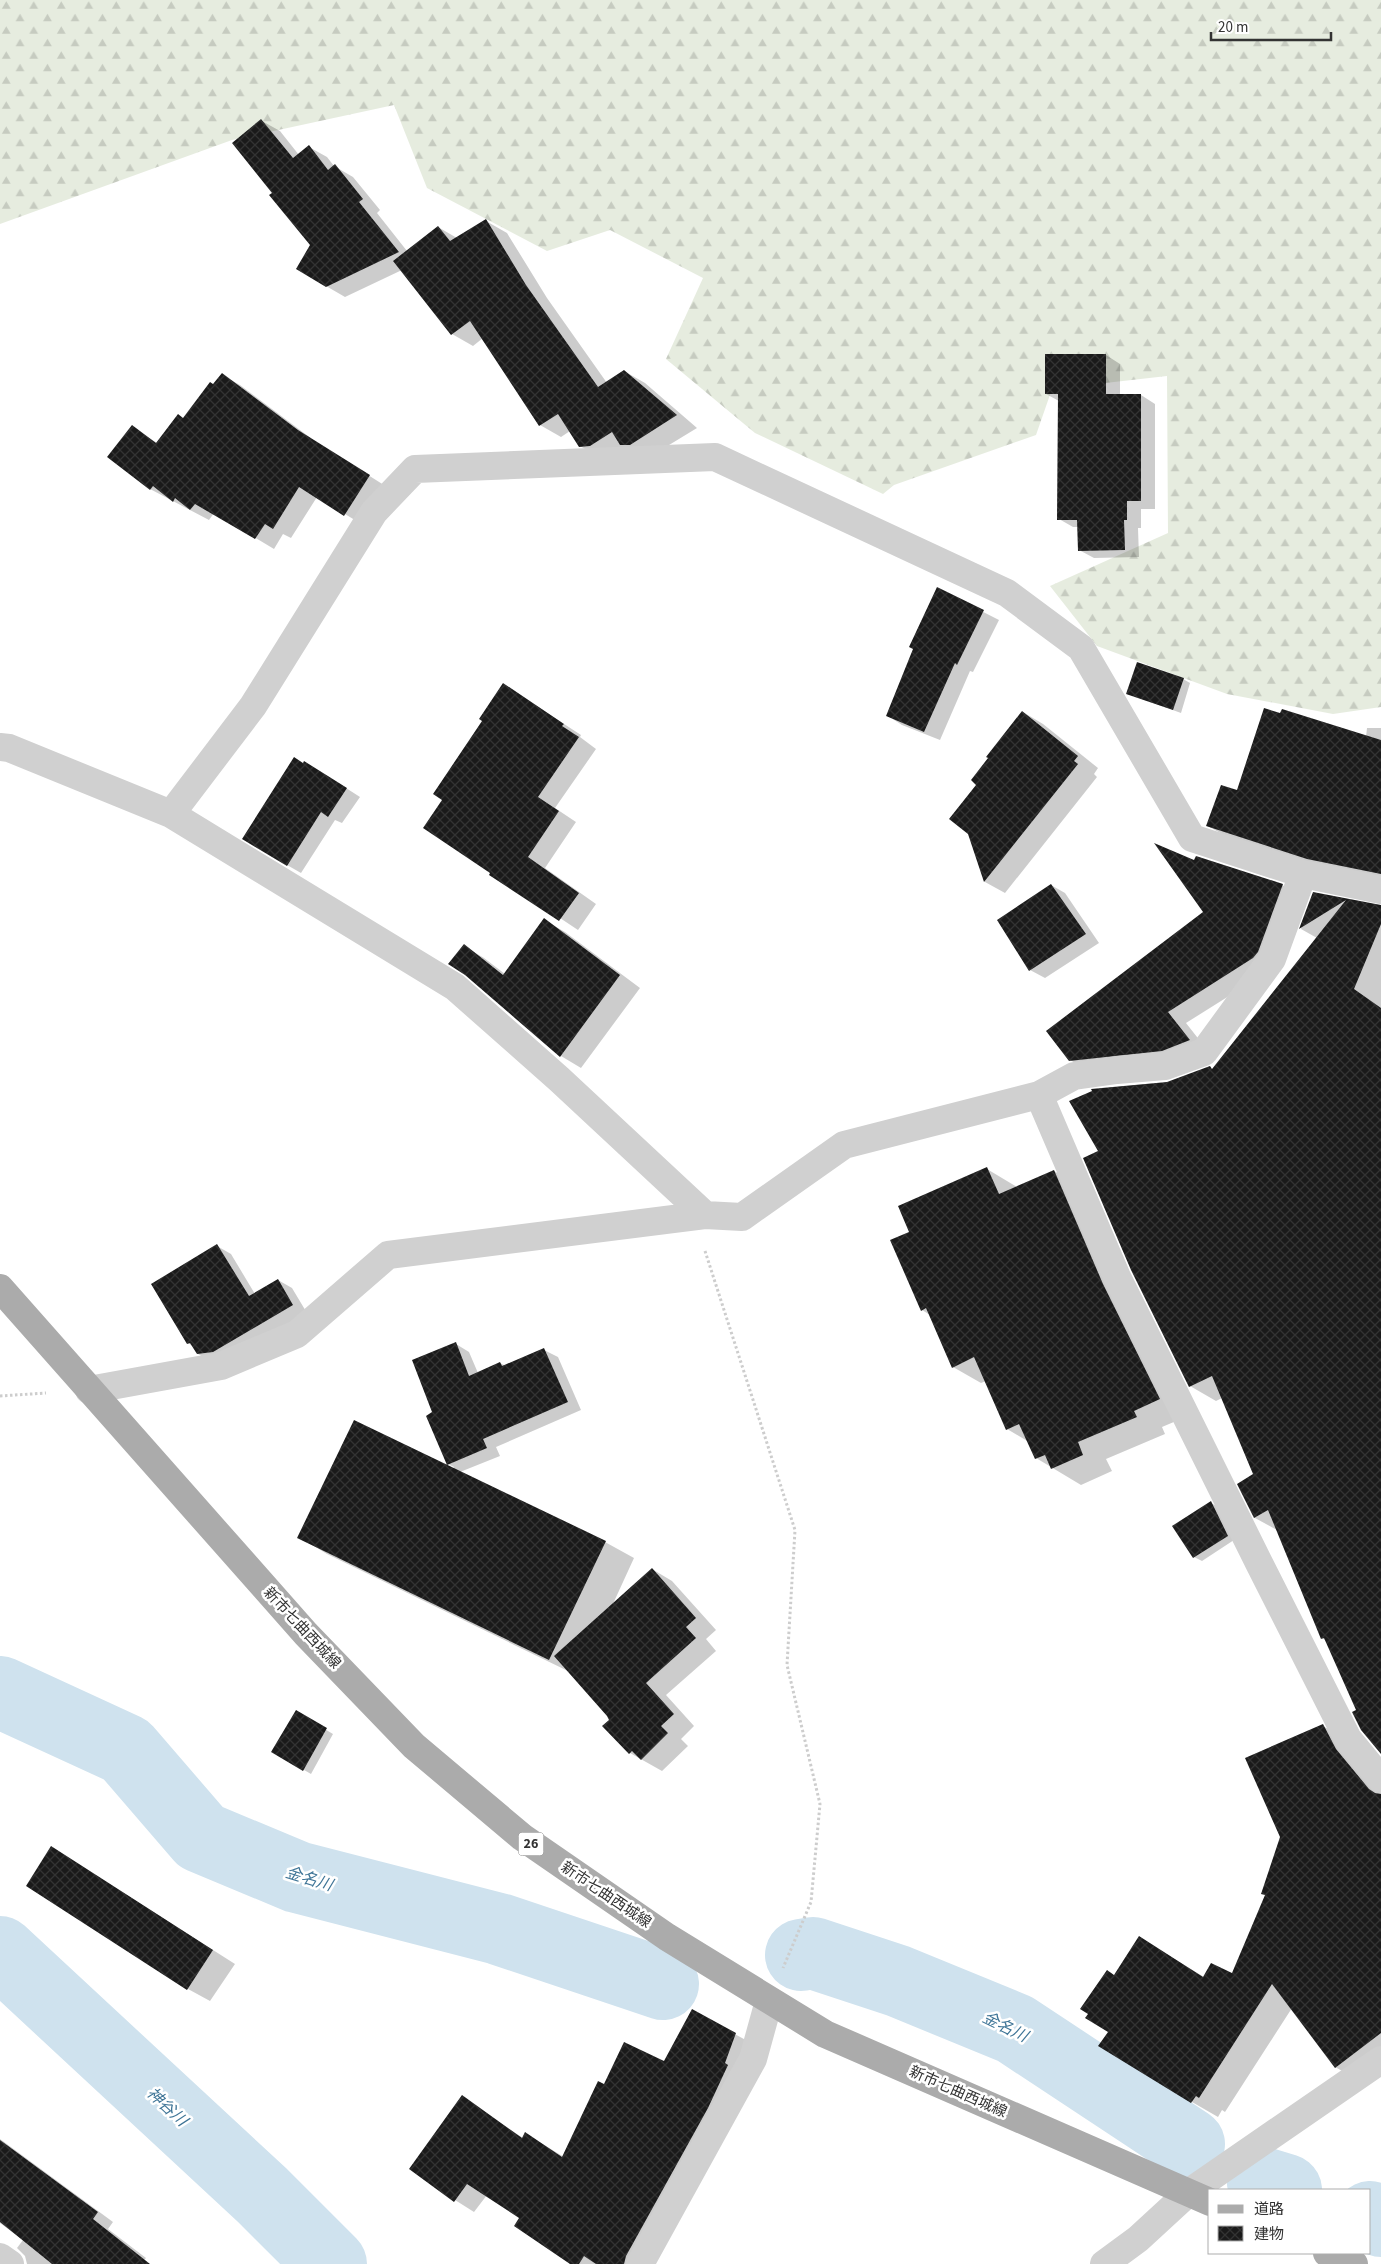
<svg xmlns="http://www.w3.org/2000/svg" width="1381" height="2264" font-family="'Source Sans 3','Noto Sans JP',sans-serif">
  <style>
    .forest { fill: url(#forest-firs) }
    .shadow { fill: #0003 }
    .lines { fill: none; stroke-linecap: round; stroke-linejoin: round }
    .river { stroke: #cfe2ee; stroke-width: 72 }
    .building { fill: url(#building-cross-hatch) }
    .path { stroke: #cdcdcd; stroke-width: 3; stroke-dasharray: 2.5 2.5; stroke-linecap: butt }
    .minor { stroke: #d0d0d0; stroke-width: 28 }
    .tertiary { stroke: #d0d0d0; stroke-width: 28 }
    .primary { stroke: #ababab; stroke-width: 28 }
    .labels { text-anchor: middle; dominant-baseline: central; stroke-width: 5; stroke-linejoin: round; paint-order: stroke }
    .shield { fill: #fff; stroke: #707070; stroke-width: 1 }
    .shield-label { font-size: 14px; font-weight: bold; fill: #333 }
    .street-label { font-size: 15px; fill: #333; stroke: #fff }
    .water-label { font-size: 16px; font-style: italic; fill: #3f7597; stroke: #fff }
  </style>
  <defs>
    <pattern id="forest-firs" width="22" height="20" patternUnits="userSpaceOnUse" patternTransform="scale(1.25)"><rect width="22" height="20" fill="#e6ecdf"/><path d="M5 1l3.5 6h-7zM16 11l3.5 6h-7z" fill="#c6cbc0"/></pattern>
    <pattern id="building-cross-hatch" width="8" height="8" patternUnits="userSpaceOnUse" patternTransform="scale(1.25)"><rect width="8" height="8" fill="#1a1a1a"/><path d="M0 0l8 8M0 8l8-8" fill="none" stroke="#333"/></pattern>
  </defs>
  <rect width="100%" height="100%" fill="#fff"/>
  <!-- forest -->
  <path class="forest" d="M 0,0 L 1381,0 L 1381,707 L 1333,714 L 1227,694 L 1097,646 L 1050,586 L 1168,533 L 1167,376 L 1052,389 L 1036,435 L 894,485 L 883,494 L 755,433 L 666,359 L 703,278 L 610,230 L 547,251 L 427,188 L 394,105 L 232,140 L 0,224 Z"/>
  <!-- shadow -->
  <path class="shadow" d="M 262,121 L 280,131 L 299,155 L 309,147 L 327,157 L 334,166 L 353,177 L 380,210 L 377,213 L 407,251 L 438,227 L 457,238 L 486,221 L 507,233 L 547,298 L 607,383 L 624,371 L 645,383 L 697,428 L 651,456 L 601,458 L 580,446 L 570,431 L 561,437 L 540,425 L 483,338 L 473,346 L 452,334 L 402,270 L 345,297 L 326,286 L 311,245 L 274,193 Z
    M 1106,355 L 1120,364 L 1120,395 L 1141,395 L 1155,404 L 1155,509 L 1141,509 L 1141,528 L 1138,528 L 1139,557 L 1094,558 L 1079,550 L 1079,527 L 1073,527 L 1059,519 L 1059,401 L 1046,394 Z
    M 222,375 L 240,385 L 316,442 L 387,487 L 363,525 L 317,497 L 291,538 L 283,534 L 274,549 L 214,513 L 209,520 L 150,489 L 132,427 L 157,443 L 184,419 Z
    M 938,589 L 999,620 L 973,672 L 970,671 L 940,740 L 902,725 L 888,716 Z
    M 1183,679 L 1190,683 L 1181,713 L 1128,694 Z
    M 504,685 L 581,735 L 580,737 L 596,749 L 555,808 L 576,822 L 545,868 L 596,904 L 578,930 L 492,873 L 444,800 L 483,721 Z
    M 1023,712 L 1043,724 L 1098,768 L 1094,774 L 1097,777 L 1005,893 L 985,882 L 969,833 L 978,784 Z
    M 1367,728 L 1381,728 L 1381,883 L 1234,841 L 1208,826 L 1237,792 L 1366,737 Z
    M 318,770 L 360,797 L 342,823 L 335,820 L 301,873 L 287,865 Z
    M 1195,862 L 1282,885 L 1301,896 L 1272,969 L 1186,1023 L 1208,1051 L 1089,1071 L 1070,1060 L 1205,913 Z
    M 1051,885 L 1065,893 L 1099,943 L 1045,978 L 1030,970 Z
    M 1314,893 L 1381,906 L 1381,1752 L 1358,1710 L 1327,1641 L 1322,1638 L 1277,1530 L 1255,1518 L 1239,1485 L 1254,1475 L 1222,1398 L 1216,1401 L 1190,1386 L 1100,1151 L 1167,1083 L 1214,1070 L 1317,938 L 1301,929 Z
    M 544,920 L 565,932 L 640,988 L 581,1068 L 561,1056 L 464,946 L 484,958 L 505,974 Z
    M 987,1169 L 1017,1187 L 1054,1171 L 1083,1188 L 1188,1416 L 1162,1427 L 1165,1434 L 1106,1459 L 1112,1471 L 1081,1485 L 1036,1458 L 1029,1442 L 1007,1429 L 986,1381 L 981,1383 L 953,1367 L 930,1315 L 922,1310 L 911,1232 Z
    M 217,1246 L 231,1254 L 255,1294 L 278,1280 L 292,1288 L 307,1313 L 228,1359 L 212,1362 L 198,1354 L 194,1347 L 188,1343 Z
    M 456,1344 L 469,1352 L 478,1373 L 500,1363 L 506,1366 L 544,1350 L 558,1357 L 581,1410 L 496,1447 L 500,1456 L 460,1472 L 605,1542 L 634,1558 L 612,1606 L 652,1569 L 672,1581 L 716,1630 L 706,1639 L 716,1651 L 666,1695 L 694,1726 L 681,1739 L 688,1746 L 662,1771 L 630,1753 L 611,1720 L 570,1672 L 327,1554 L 299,1537 L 453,1469 L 454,1467 L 448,1464 L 434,1413 Z
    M 1211,1503 L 1218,1507 L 1234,1540 L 1202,1561 L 1194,1557 Z
    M 296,1712 L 333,1734 L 311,1774 L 273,1752 Z
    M 1323,1726 L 1349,1741 L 1381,1788 L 1381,2068 L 1362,2082 L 1335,2067 L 1292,2008 L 1225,2112 L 1222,2110 L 1218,2117 L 1192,2102 L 1109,2032 L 1115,1976 L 1140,1938 L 1204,1977 L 1232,1975 L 1266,1895 Z
    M 73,1861 L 235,1964 L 210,2001 L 188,1989 Z
    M 692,2011 L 755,2045 L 648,2264 L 573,2264 L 521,2218 L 487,2195 L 474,2212 L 455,2200 L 462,2097 L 523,2138 L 526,2134 L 564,2157 L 604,2085 L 664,2062 Z
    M 0,2139 L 113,2222 L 108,2229 L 146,2258 L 141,2264 L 27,2264 L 25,2256 L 17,2248 L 23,2240 L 0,2223 Z"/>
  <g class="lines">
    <!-- river -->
    <path class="river" d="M 0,1692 L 126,1750 L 201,1837 L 297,1877 L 499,1929 L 663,1984
      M 0,1952 L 262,2195 L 331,2264
      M 801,1955 L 813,1953 L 898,1981 L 1015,2029 L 1189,2144
      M 1263,2183 L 1286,2190
      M 1370,2217 L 1381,2221"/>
  </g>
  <!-- building -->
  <path class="building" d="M 261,119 L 293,158 L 309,145 L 328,170 L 335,164 L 363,199 L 359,202 L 399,252 L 326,287 L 296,269 L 310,245 L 269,195 L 272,193 L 232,143 Z
    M 486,219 L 526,285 L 598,387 L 624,370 L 677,415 L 630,445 L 620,445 L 612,432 L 590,446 L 579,447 L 558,414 L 539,426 L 470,321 L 451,335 L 393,261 L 438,226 L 450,241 Z
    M 1045,354 L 1106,354 L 1106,394 L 1141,394 L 1141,501 L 1127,501 L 1127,520 L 1124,520 L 1125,550 L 1078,551 L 1077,520 L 1057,520 L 1058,394 L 1045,394 Z
    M 222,373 L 298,430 L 370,475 L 344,516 L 299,487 L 273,529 L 265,524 L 255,539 L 195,504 L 190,510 L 175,498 L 173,502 L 153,486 L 150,490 L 107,457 L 132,425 L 156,443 L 178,414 L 183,418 L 210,382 L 213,384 Z
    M 937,587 L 984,610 L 957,665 L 955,663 L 924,732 L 886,716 L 913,649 L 909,647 Z
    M 1137,662 L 1184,678 L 1173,710 L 1126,694 Z
    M 503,683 L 564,724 L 562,726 L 579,737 L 538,797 L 559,811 L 528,857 L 579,893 L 559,921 L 489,875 L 490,873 L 423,828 L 442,800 L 433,794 L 482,721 L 479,719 Z
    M 1264,708 L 1280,713 L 1282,709 L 1381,740 L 1381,874 L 1307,859 L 1206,826 L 1221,785 L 1237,790 Z
    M 1022,711 L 1078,756 L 1074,761 L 1078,764 L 984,882 L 968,834 L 949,819 L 976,785 L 971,780 L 988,758 L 986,757 Z
    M 294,757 L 303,763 L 304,761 L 347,788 L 328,817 L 321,812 L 287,866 L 242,839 Z
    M 1154,843 L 1194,860 L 1196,856 L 1283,884 L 1258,952 L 1253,958 L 1168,1012 L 1190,1040 L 1162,1051 L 1069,1061 L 1046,1031 L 1203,912 Z
    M 1051,884 L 1086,934 L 1029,971 L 997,920 Z
    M 1313,892 L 1381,905 L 1381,924 L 1354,989 L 1381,1008 L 1381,1754 L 1361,1730 L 1352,1712 L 1356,1710 L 1324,1638 L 1321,1639 L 1268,1510 L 1254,1518 L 1237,1484 L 1253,1474 L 1212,1376 L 1189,1387 L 1131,1270 L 1083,1158 L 1098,1151 L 1069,1101 L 1092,1091 L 1091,1089 L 1167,1082 L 1210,1066 L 1212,1069 L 1346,900 L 1299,929 Z
    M 544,918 L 620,975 L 560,1057 L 465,975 L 448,964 L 464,944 L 503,975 Z
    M 987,1167 L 999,1194 L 1054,1170 L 1103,1284 L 1160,1399 L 1134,1411 L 1137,1417 L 1078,1442 L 1083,1455 L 1051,1469 L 1045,1455 L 1035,1459 L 1019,1424 L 1006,1430 L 974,1357 L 952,1368 L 926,1308 L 921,1311 L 890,1240 L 909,1232 L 898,1206 Z
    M 217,1244 L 249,1296 L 278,1279 L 293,1305 L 213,1352 L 197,1354 L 190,1343 L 187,1344 L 151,1284 Z
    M 456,1342 L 469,1376 L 500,1362 L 502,1366 L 544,1348 L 568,1402 L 483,1439 L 487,1448 L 447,1465 L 426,1416 L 432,1412 L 412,1360 Z
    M 354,1420 L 606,1541 L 549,1660 L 297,1538 Z
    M 1211,1501 L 1228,1536 L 1193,1558 L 1172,1526 Z
    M 652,1568 L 696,1618 L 686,1627 L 696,1638 L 646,1683 L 674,1714 L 661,1726 L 668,1733 L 641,1760 L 632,1751 L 629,1754 L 602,1726 L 609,1720 L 607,1716 L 554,1656 Z
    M 296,1710 L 327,1728 L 303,1771 L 271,1752 Z
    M 1323,1724 L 1336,1749 L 1369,1789 L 1375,1793 L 1381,1794 L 1381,2033 L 1335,2068 L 1272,1984 L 1199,2098 L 1196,2096 L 1191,2103 L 1098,2046 L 1108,2032 L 1085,2018 L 1088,2014 L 1080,2009 L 1107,1970 L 1114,1975 L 1139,1936 L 1203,1977 L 1211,1963 L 1232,1973 L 1265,1895 L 1261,1894 L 1280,1837 L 1245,1758 Z
    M 51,1846 L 213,1950 L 187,1990 L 26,1886 Z
    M 692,2009 L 736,2033 L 725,2063 L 728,2065 L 708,2108 L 626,2256 L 624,2264 L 596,2264 L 584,2256 L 579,2264 L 570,2264 L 514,2226 L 519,2218 L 467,2184 L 454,2202 L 409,2169 L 462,2095 L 522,2138 L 525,2132 L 562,2157 L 598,2081 L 604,2084 L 624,2042 L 664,2061 Z
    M 0,2140 L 98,2212 L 93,2219 L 150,2264 L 52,2264 L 0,2222 Z"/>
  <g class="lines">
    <!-- path -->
    <path class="path" d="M 705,1251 L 795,1530 L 787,1665 L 820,1804 L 811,1902 L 783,1968
      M 0,1396 L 46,1393"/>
    <!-- minor -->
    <path class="minor" d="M 0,747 L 9,748 L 171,814 L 455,987 L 559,1079 L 705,1215
      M 171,814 L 253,706 L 374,512 L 415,469 L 715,457 L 1007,593 L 1081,648 L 1192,838 L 1303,874 L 1381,890
      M 1039,1095 L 1117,1277 L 1260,1565 L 1348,1739 L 1381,1779
      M 89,1390 L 221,1366 L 297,1334 L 388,1255 L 705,1215 L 742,1217 L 844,1145 L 1039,1095 L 1074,1076 L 1117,1070 L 1165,1066 L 1204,1052 L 1272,959 L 1303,874
      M 640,2264 L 753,2059 L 769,2001
      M 1104,2264 L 1138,2239 L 1188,2193 L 1381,2060"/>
    <!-- tertiary -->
    <path class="tertiary" d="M 0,2257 L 10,2264"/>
    <!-- primary -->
    <path class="primary" d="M 0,1288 L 306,1634 L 414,1746 L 522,1837 L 667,1937 L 825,2034 L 1210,2202
      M 1327,2253 L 1354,2264"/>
  </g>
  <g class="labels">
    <!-- shield labels -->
    <rect class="shield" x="518.5" y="1832.5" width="25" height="23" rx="4"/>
    <g class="shield-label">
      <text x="531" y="1844">26</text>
    </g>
    <!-- street labels -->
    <g class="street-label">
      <text transform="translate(302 1628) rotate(47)">新市七曲西城線</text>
      <text transform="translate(606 1895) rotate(34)">新市七曲西城線</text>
      <text transform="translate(958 2092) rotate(24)">新市七曲西城線</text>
    </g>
    <!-- water labels -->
    <g class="water-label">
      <text transform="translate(309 1879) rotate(17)">金名川</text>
      <text transform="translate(1005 2027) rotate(26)">金名川</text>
      <text transform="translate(167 2107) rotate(43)">神谷川</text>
    </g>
  </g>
  <!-- legend -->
  <rect x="1208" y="2189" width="162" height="65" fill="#ffffff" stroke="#adadad"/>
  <rect x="1218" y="2205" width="25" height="8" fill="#ababab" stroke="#adadad"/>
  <text x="1254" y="2214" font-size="15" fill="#333333">道路</text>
  <rect x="1218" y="2226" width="25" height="15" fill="url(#building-cross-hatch)" stroke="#adadad"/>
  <text x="1254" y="2239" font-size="15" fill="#333333">建物</text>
  <!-- scale -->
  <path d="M1211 32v8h120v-8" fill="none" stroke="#333333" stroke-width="2.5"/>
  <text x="1218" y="32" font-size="15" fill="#333333" stroke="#ffffff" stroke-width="4" paint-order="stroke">20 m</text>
</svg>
